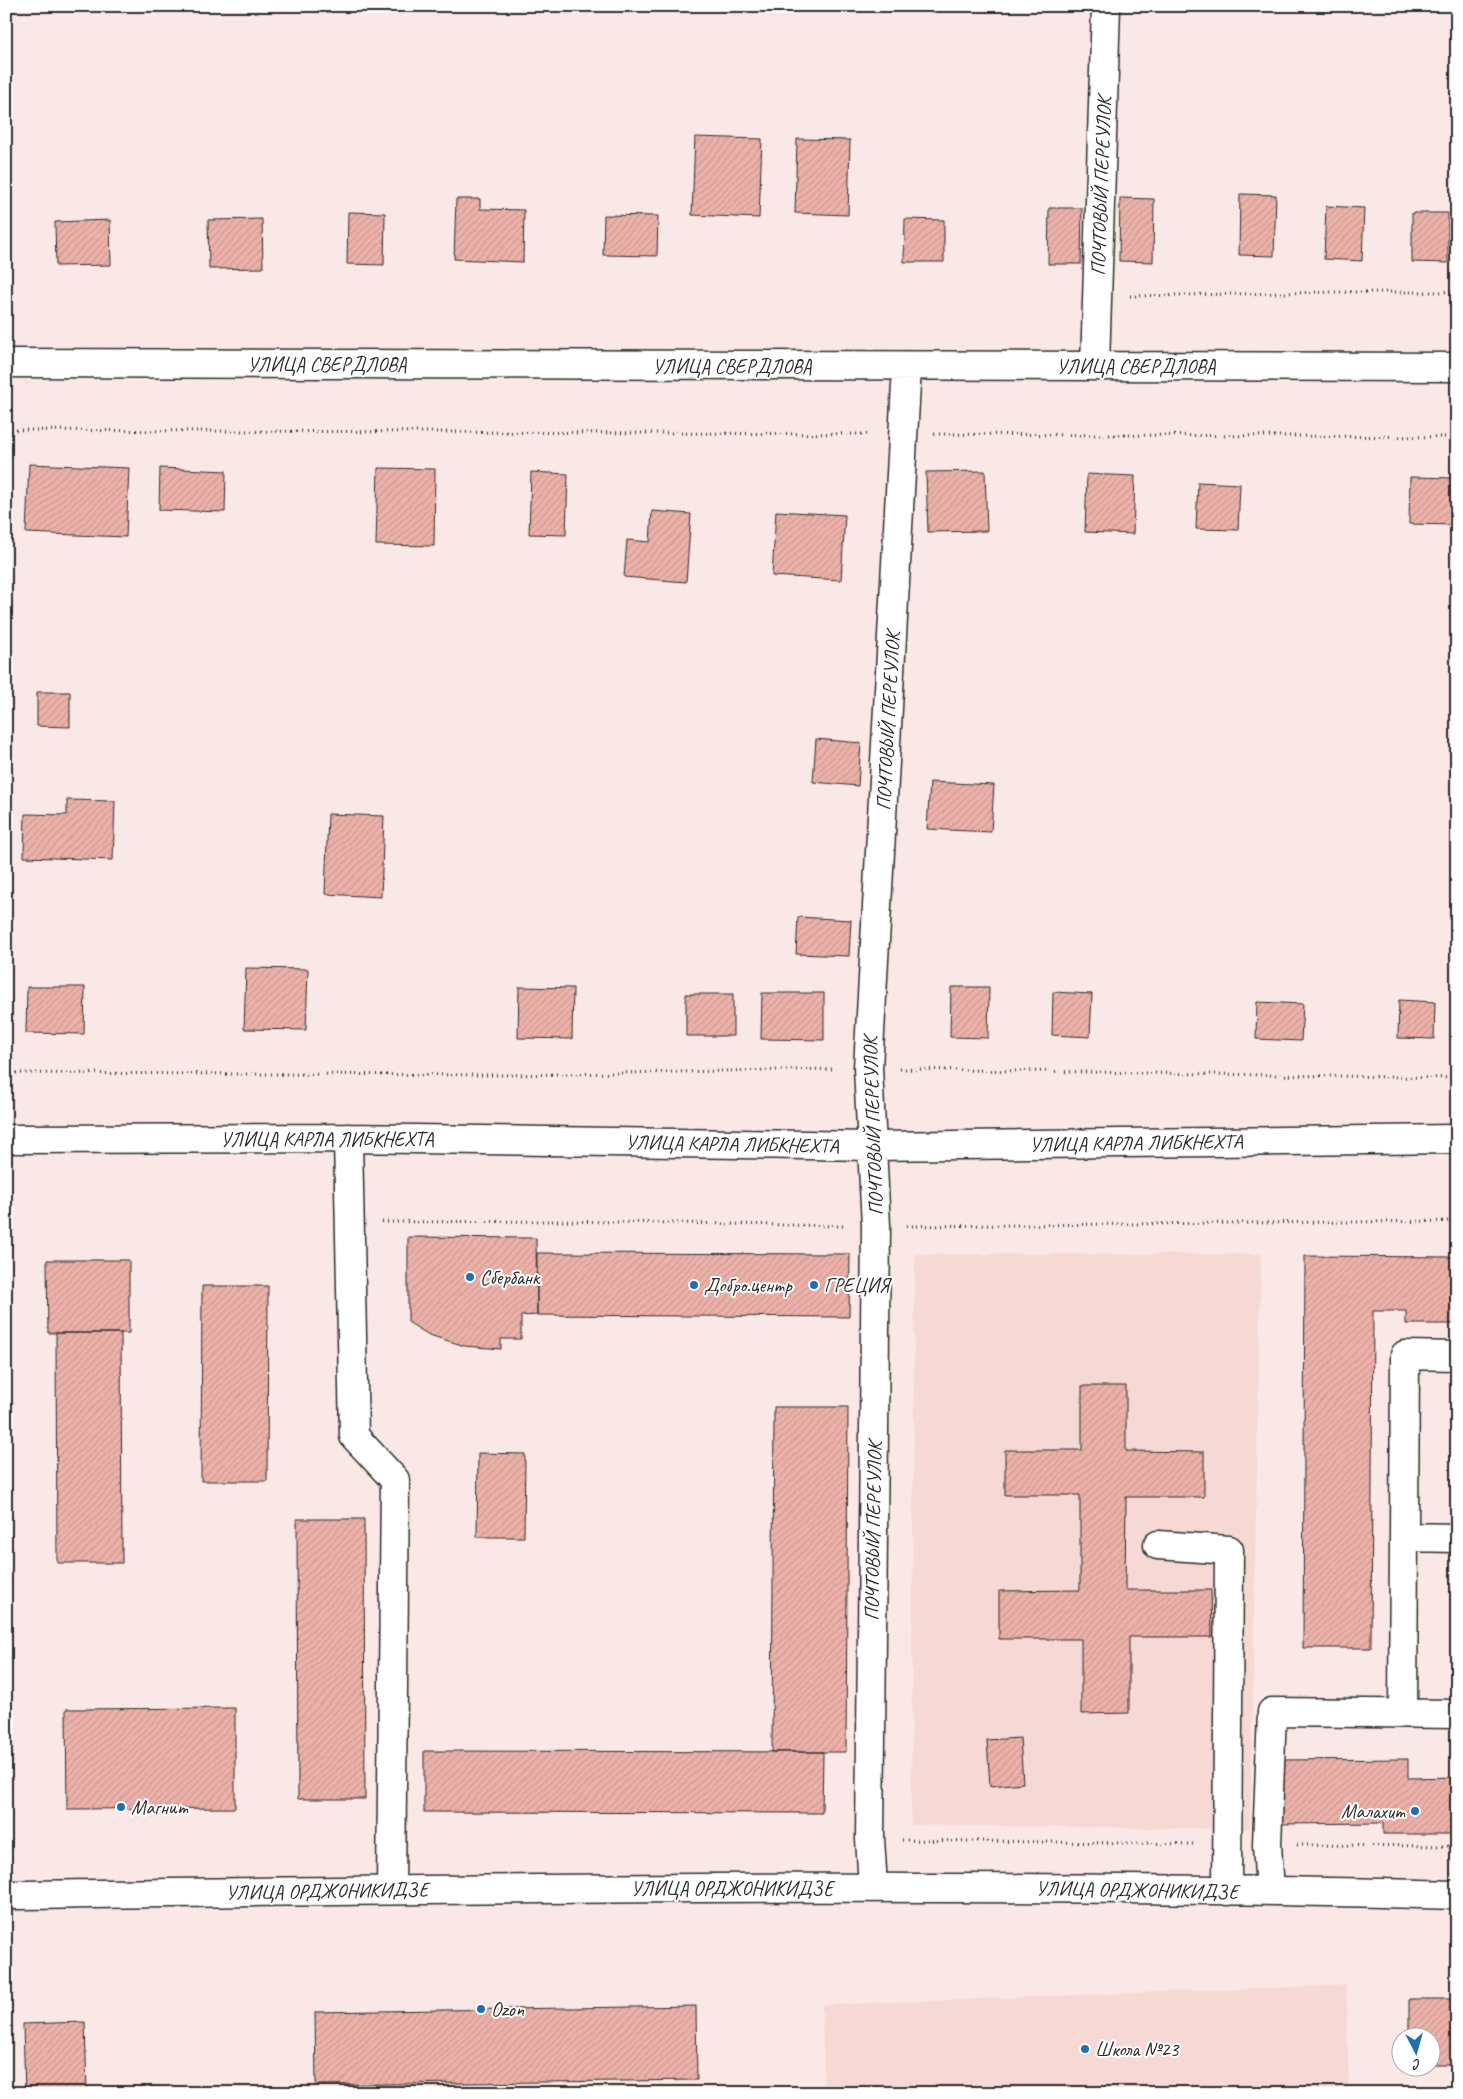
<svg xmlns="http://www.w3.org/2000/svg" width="1463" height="2099" font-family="Caveat,sans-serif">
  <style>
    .built { fill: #f6d8d4 }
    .building { fill: url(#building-hatch); stroke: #2b2b2b }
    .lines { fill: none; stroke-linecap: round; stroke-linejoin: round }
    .minor-casing { stroke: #2b2b2b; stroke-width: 31 }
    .path { stroke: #2b2b2b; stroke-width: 3; stroke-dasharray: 1 4; stroke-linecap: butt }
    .minor { stroke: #fff; stroke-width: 28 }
    .poi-dot { fill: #1f6fb2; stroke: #fff; stroke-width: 2 }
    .labels { text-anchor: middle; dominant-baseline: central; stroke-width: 4; stroke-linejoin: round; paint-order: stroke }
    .street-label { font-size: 20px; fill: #2b2b2b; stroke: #fff }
    .poi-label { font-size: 20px; fill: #2b2b2b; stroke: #fff; text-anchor: start }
  </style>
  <defs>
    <pattern id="building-hatch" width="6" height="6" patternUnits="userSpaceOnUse" patternTransform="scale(1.25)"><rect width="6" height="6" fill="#edb2aa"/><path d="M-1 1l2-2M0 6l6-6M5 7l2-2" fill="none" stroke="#cb9992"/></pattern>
  </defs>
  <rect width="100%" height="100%" fill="#fae8e6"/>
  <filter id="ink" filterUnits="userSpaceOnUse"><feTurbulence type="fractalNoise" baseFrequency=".02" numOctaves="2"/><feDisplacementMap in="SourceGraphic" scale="10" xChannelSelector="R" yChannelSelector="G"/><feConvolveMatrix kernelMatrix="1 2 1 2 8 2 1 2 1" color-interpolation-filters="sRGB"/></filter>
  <g filter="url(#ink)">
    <!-- built -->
    <path class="built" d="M 915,1254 L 1261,1254 L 1250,1829 L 911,1825 Z
      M 1346,1985 L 1349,2093 L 824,2093 L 822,2005 Z"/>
    <!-- building -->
    <path class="building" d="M 695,137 L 762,139 L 759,218 L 692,215 Z
      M 797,139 L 850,140 L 848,215 L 795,213 Z
      M 1240,194 L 1276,195 L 1274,256 L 1239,255 Z
      M 1120,198 L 1154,199 L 1153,262 L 1119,261 Z
      M 456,199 L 480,199 L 480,209 L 524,210 L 523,262 L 454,259 Z
      M 1326,206 L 1364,208 L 1362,261 L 1324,259 Z
      M 1049,208 L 1082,208 L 1081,264 L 1048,264 Z
      M 348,212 L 385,213 L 384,265 L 347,264 Z
      M 1412,213 L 1448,213 L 1448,263 L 1412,262 Z
      M 604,215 L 658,216 L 657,256 L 603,255 Z
      M 262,219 L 263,268 L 209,269 L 208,220 Z
      M 905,219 L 944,220 L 944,262 L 904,262 Z
      M 110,220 L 111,265 L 56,266 L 55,222 Z
      M 29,464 L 129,468 L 126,537 L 26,533 Z
      M 160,468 L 226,471 L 225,512 L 159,510 Z
      M 378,468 L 435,469 L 434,546 L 376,545 Z
      M 985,471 L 987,531 L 928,532 L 926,472 Z
      M 531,472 L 568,474 L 566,535 L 529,534 Z
      M 1087,474 L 1135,476 L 1133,534 L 1085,532 Z
      M 1410,477 L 1457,478 L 1457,525 L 1409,524 Z
      M 1198,482 L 1240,484 L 1238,530 L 1196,529 Z
      M 652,511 L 691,514 L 686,582 L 624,577 L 627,540 L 650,542 Z
      M 776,511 L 845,515 L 841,580 L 772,576 Z
      M 37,692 L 70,692 L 70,727 L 37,726 Z
      M 816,739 L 861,743 L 858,786 L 813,782 Z
      M 930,782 L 994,785 L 991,832 L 927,829 Z
      M 67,800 L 115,801 L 113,860 L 24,857 L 25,814 L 67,815 Z
      M 328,814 L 384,816 L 381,897 L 325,894 Z
      M 798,917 L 851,920 L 849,956 L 796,954 Z
      M 246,968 L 308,969 L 306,1030 L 244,1029 Z
      M 27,987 L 85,987 L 84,1034 L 26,1033 Z
      M 519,987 L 573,988 L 572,1039 L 518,1038 Z
      M 951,987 L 989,987 L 988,1038 L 950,1037 Z
      M 1053,992 L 1092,994 L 1090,1037 L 1052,1035 Z
      M 762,993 L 824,993 L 824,1040 L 761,1039 Z
      M 686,994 L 733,994 L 733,1036 L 686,1036 Z
      M 1399,1000 L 1435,1002 L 1434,1039 L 1398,1038 Z
      M 1257,1002 L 1303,1004 L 1301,1041 L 1256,1039 Z
      M 408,1237 L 536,1238 L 537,1315 L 521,1316 L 521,1339 L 501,1339 L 501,1349 L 465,1346 L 429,1335 L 408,1322 Z
      M 537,1253 L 850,1254 L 849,1317 L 537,1315 Z
      M 1305,1256 L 1457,1257 L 1457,1324 L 1406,1324 L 1406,1311 L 1373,1311 L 1371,1648 L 1303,1648 Z
      M 47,1260 L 129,1260 L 129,1333 L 48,1333 Z
      M 202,1286 L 268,1286 L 267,1481 L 201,1481 Z
      M 56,1333 L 121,1333 L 122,1563 L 57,1563 Z
      M 1082,1386 L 1126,1386 L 1126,1451 L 1204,1452 L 1204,1497 L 1126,1497 L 1125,1590 L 1211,1590 L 1212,1637 L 1129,1637 L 1129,1713 L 1081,1714 L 1081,1639 L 999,1639 L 999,1591 L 1080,1590 L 1080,1495 L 1005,1495 L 1005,1450 L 1082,1450 Z
      M 774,1407 L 848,1407 L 846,1752 L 772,1752 Z
      M 478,1453 L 525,1454 L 524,1537 L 477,1537 Z
      M 297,1519 L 364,1519 L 365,1799 L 298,1799 Z
      M 235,1708 L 235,1808 L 67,1809 L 66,1709 Z
      M 1020,1738 L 1023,1783 L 990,1786 L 987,1740 Z
      M 424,1751 L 823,1752 L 822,1813 L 424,1812 Z
      M 1408,1759 L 1408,1778 L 1457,1777 L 1457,1834 L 1383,1834 L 1383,1823 L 1280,1824 L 1279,1760 Z
      M 1409,1999 L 1457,1999 L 1457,2065 L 1430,2065 L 1430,2036 L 1409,2036 Z
      M 696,2006 L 697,2080 L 316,2085 L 315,2012 Z
      M 85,2022 L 87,2093 L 25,2093 L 23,2024 Z"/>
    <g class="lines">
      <defs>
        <path id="minor" d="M 6,363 L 1457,367
          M 1095,366 L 1106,6
          M 348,1138 L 354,1436 L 395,1480 L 391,1890
          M 6,1139 L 348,1138 L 872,1146 L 1457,1139
          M 1404,1537 L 1457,1538
          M 1158,1545 L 1229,1550 L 1227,1891
          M 1403,1713 L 1405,1355 L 1457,1356
          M 873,1886 L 870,1839 L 876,1226 L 868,1068 L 907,366
          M 1270,1890 L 1267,1845 L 1272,1712 L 1457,1714
          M 6,1895 C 490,1889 973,1882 1457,1895"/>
      </defs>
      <!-- minor casing -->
      <use href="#minor" class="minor-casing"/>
      <!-- path -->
      <path class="path" d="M 1130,296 L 1333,292 L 1457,292
        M 6,430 L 871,434
        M 934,434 L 1457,437
        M 900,1069 L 1457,1078
        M 6,1073 L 508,1075 L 836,1069
        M 382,1222 L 559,1221 L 844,1226
        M 907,1226 L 1457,1221
        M 902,1840 L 1196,1844
        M 1297,1845 L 1457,1846"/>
      <!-- minor -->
      <use href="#minor" class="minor"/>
    </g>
  </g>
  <!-- markers -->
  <g class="poi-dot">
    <circle cx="470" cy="1277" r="5"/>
    <circle cx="694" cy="1285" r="5"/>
    <circle cx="814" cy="1285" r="5"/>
    <circle cx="121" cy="1807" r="5"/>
    <circle cx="1415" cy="1811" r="5"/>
    <circle cx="481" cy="2009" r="5"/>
    <circle cx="1085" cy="2049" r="5"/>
  </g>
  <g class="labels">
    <!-- street labels -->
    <g class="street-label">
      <text transform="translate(1101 186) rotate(-88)">ПОЧТОВЫЙ ПЕРЕУЛОК</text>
      <text x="327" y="364">УЛИЦА СВЕРДЛОВА</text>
      <text x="732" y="366">УЛИЦА СВЕРДЛОВА</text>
      <text x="1136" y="366">УЛИЦА СВЕРДЛОВА</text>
      <text transform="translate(888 721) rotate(-87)">ПОЧТОВЫЙ ПЕРЕУЛОК</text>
      <text transform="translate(873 1126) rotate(-92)">ПОЧТОВЫЙ ПЕРЕУЛОК</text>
      <text x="327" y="1139">УЛИЦА КАРЛА ЛИБКНЕХТА</text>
      <text transform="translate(1136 1143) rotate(-1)">УЛИЦА КАРЛА ЛИБКНЕХТА</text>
      <text transform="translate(732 1144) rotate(1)">УЛИЦА КАРЛА ЛИБКНЕХТА</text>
      <text transform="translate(873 1531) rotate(-89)">ПОЧТОВЫЙ ПЕРЕУЛОК</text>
      <text x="732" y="1888">УЛИЦА ОРДЖОНИКИДЗЕ</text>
      <text transform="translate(1137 1890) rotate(1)">УЛИЦА ОРДЖОНИКИДЗЕ</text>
      <text transform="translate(327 1891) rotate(-1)">УЛИЦА ОРДЖОНИКИДЗЕ</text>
    </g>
    <!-- poi labels -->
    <g class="poi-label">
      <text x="480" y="1277">Сбербанк</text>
      <text x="704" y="1285">Добро.центр</text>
      <text x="824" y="1285">ГРЕЦИЯ</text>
      <text x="131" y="1807">Магнит</text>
      <text x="1405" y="1811" text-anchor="end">Малахит</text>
      <text x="491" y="2009">Ozon</text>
      <text x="1095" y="2049">Школа №23</text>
    </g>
  </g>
  <!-- margin -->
  <rect width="1463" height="2099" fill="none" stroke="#fff" stroke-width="25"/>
  <rect x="12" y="12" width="1438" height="2074" fill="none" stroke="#2b2b2b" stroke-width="2" filter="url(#ink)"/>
  <!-- north arrow -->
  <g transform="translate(1416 2052) rotate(174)"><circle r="24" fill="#ffffff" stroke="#aaaaaa"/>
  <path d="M0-4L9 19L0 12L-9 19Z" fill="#1f6fb2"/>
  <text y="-8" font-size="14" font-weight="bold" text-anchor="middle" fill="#2b2b2b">С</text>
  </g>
</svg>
